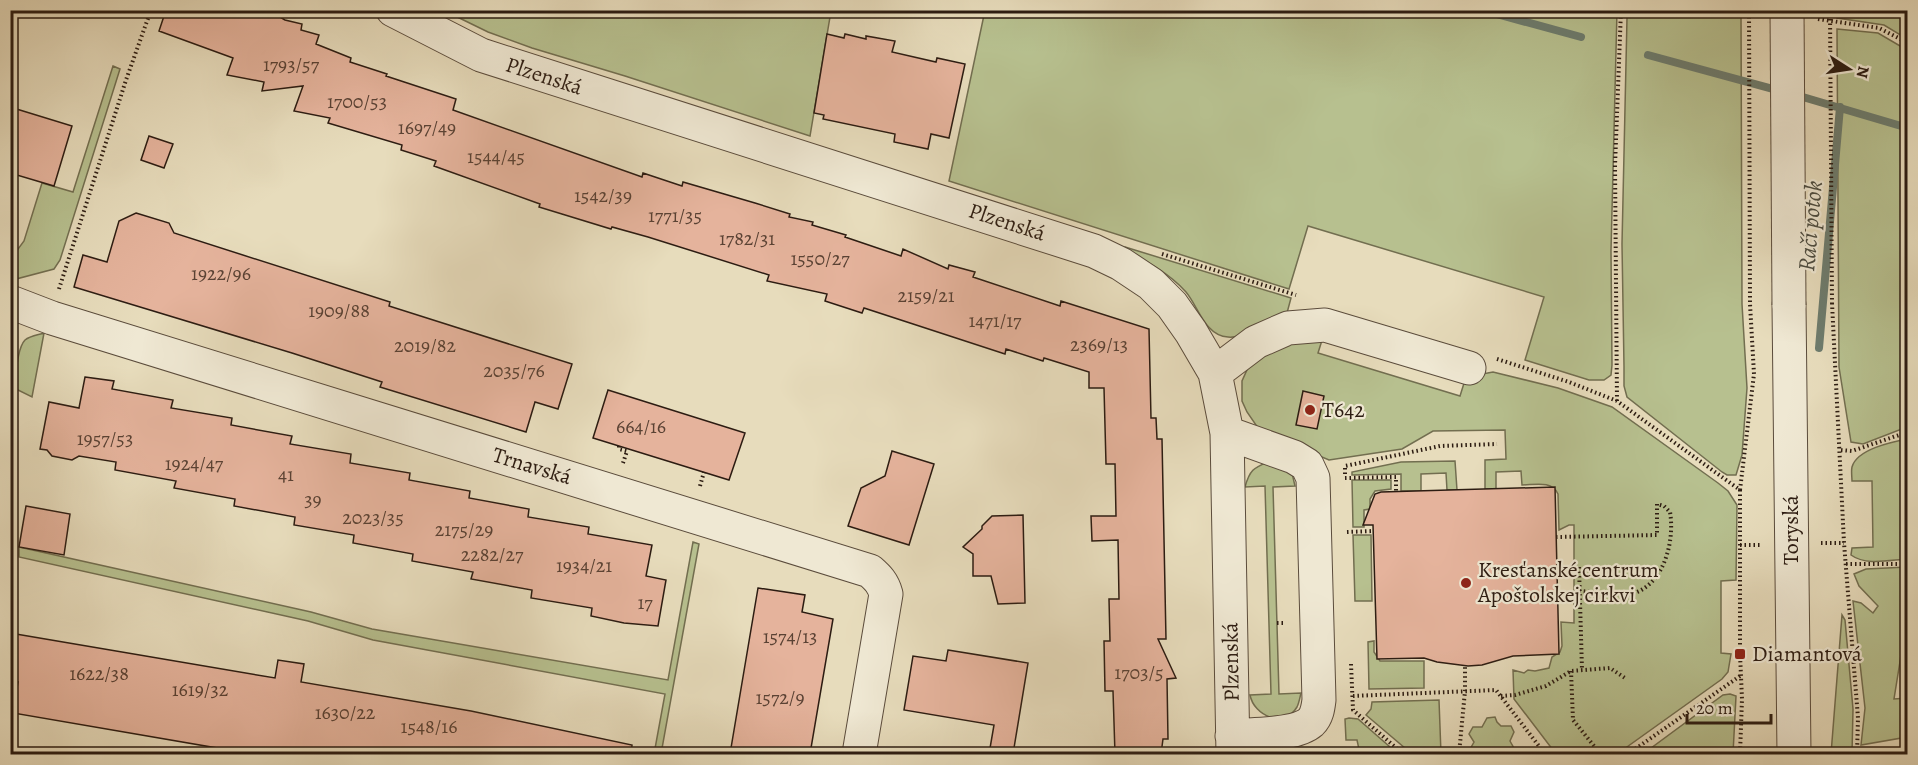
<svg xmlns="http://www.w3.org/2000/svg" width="1918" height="765" font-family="Alegreya,serif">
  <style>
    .green { fill: #b7c08f; stroke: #726e50; stroke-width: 1.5 }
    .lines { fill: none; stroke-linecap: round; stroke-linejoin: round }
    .stream { stroke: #6d7c6e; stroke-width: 8 }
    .building { fill: #e5b39c; stroke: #2c1c12; stroke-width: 1.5 }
    .minor-casing { stroke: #5b4c3c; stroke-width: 35 }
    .path { stroke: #2c1c12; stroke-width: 4; stroke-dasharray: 1.5 3; stroke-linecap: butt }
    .minor { stroke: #efe8d3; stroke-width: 33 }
    .minor-bridge-casing { stroke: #5b4c3c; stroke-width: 35; stroke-linecap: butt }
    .path-bridge { stroke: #2c1c12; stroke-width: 4; stroke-dasharray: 1.5 3; stroke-linecap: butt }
    .minor-bridge { stroke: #efe8d3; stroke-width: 33 }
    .poi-dot { fill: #8f2418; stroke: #efe8d3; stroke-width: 2 }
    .labels { text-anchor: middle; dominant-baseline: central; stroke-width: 4.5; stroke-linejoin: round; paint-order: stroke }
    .number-label { font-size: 20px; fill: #5a4234 }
    .street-label { font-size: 22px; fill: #2c1c12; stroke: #efe8d3 }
    .poi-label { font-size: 22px; fill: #2c1c12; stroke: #efe8d3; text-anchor: start }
    .water-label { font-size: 24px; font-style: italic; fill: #4c4c40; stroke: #efe8d3 }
  </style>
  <rect width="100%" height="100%" fill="#e7dcbc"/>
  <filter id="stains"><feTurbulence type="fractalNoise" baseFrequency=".00333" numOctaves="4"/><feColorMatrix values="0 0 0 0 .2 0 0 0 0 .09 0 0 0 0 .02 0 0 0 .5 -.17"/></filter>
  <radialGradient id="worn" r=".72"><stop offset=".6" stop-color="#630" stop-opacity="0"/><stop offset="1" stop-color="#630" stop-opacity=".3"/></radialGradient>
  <!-- green -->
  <path class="green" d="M 445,11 L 831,11 L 810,136 L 625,76 L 532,48 L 488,32 Z
    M 967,11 L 1617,11 L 1611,251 L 1612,365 L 1611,375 L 1604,380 L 1589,380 L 1525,360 L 1544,297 L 1308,226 L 1289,289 L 949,181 L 984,15 Z
    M 1729,11 L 1741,12 L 1742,304 L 1747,388 L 1742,455 L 1736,475 L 1727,475 L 1722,472 L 1627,397 L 1624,386 L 1624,366 L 1622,244 L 1627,18 L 1630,11 Z
    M 1837,11 L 1907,11 L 1907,39 L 1884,25 L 1837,18 Z
    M 1837,29 L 1878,33 L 1907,50 L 1907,427 L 1863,444 L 1851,442 L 1839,367 Z
    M 113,66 L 120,69 L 60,260 L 54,269 L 16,279 L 12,271 L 10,260 L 24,241 L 42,183 L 73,192 Z
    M 1125,247 L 1291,298 L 1287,313 C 1273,320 1243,339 1228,337 C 1205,336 1198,306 1186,292 C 1168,272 1144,260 1121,248 Z
    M 44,333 L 32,397 L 14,388 C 16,377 17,348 25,340 C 30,336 38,335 44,333 Z
    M 1323,337 L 1318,353 L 1460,396 L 1465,380 L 1477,375 L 1493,372 L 1558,388 L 1612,407 L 1718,483 L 1728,491 L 1737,505 L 1736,580 L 1721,581 L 1721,653 L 1731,654 L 1728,672 L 1722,679 L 1617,754 L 1556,754 L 1514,699 L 1513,670 L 1524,673 L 1528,670 L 1535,671 L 1549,668 L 1552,657 L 1560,652 L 1562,646 L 1561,622 L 1574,623 L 1574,525 L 1569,525 L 1559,530 L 1558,494 C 1552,480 1534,485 1522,485 L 1521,471 L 1496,472 L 1496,489 L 1485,489 L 1485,460 L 1506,459 L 1505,430 L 1433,431 L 1402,449 L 1329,460 L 1272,436 L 1258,428 L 1247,412 L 1242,401 L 1242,381 L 1251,361 L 1275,343 Z
    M 1907,439 L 1907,559 C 1890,560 1866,566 1851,555 L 1852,548 L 1873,547 L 1872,481 L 1852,481 C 1852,477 1851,471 1852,467 C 1857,449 1892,442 1907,439 Z
    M 1270,461 L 1292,473 L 1295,486 L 1273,487 L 1279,694 L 1301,693 C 1300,697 1299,703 1297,707 C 1284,729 1254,716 1250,695 L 1271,694 L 1265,486 L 1245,487 C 1250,469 1254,468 1270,461 Z
    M 1455,461 L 1457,490 L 1447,490 L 1446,473 L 1421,474 L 1421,491 L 1401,491 L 1401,474 L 1352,475 L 1352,472 L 1401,462 Z
    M 1352,480 L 1391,480 L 1391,489 L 1375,491 L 1370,499 L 1370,509 L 1364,510 L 1364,527 L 1353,527 Z
    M 1371,535 L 1372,601 L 1355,601 L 1353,535 Z
    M 693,542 L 699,544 L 661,754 L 654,754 L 665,694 L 373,640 L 308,621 L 19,557 L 19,547 L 311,612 L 372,629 L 668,680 Z
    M 1907,567 L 1907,618 L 1894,699 L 1907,698 L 1907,737 L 1861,745 L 1865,708 L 1853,601 L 1861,603 L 1873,613 L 1878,606 L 1859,586 L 1854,574 L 1866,569 Z
    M 1842,615 L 1845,620 L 1853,709 L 1852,754 L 1831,754 Z
    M 1374,641 L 1374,652 L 1380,661 L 1424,661 L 1424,688 L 1369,689 L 1368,642 Z
    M 1730,694 L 1736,696 L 1733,754 L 1643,754 L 1723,695 Z
    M 1439,700 L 1441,754 L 1412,754 L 1366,715 L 1371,709 L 1372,702 Z
    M 1495,717 L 1497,722 L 1501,726 L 1511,726 L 1514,732 L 1510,741 L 1515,750 L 1512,754 L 1471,754 L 1469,751 L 1474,742 L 1469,734 L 1473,727 L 1482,727 L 1487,718 Z
    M 1349,718 L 1358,719 L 1398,754 L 1360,754 L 1357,740 L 1346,740 L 1345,719 Z"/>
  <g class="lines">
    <!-- stream -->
    <path class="stream" d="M 1482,10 L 1581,37
      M 1648,55 L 1780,91
      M 1796,95 L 1908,128
      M 1819,348 L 1840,107"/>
  </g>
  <!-- building -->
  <path class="building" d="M 166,10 L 268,10 L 285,20 L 302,24 L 301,30 L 319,35 L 316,44 L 351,58 L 350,62 L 387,74 L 386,76 L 456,99 L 453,110 L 642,177 L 643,173 L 682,186 L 683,182 L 755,203 L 790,214 L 789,217 L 813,222 L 812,225 L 846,235 L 845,237 L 901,256 L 903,249 L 948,269 L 949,265 L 975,272 L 973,277 L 1060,306 L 1061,301 L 1149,329 L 1151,418 L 1156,418 L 1157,439 L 1162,439 L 1166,639 L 1158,639 L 1176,678 L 1167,679 L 1168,739 L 1163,739 L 1161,754 L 1115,754 L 1113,691 L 1105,691 L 1104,641 L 1110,641 L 1109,599 L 1119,599 L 1118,540 L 1092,541 L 1091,516 L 1116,516 L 1115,464 L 1106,464 L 1104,388 L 1089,388 L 1089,372 L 1044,358 L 1043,361 L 1006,349 L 1005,354 L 864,308 L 862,313 L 825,301 L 827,294 L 767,281 L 769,275 L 648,237 L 612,227 L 611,229 L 539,207 L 540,204 L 434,166 L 436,161 L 401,150 L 402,145 L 328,123 L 330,118 L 294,111 L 303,86 L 262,91 L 264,82 L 227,75 L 233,58 L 159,31 Z
    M 827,34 L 844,38 L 845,34 L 866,39 L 866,36 L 895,41 L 892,52 L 936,62 L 937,58 L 965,64 L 949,138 L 931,134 L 928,149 L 894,142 L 895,134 L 823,119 L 824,115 L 814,113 Z
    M 10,107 L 72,126 L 54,186 L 10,173 Z
    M 149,136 L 173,144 L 164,168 L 141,160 Z
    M 136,213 L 169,223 L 174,233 L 390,302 L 389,306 L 572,364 L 558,409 L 535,402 L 526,432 L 380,387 L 382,382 L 292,353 L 74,287 L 83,255 L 107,262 L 119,221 Z
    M 85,377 L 114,381 L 112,389 L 173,400 L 171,408 L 232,418 L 231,425 L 292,436 L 290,444 L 351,454 L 350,463 L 410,473 L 409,480 L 470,491 L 469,498 L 529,509 L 528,517 L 589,527 L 588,534 L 652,545 L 646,576 L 666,580 L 658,626 L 624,623 L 591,616 L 592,608 L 531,598 L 532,590 L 471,579 L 473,572 L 412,561 L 413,554 L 353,543 L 354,535 L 294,525 L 295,517 L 234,506 L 235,499 L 174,488 L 176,481 L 115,470 L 116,462 L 79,456 L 72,460 L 52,456 L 47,450 L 40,449 L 49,402 L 79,408 Z
    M 608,390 L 745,433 L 729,480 L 593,438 Z
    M 1303,391 L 1324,396 L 1317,429 L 1296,425 Z
    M 892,451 L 934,464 L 909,545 L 848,526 L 861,488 L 885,476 Z
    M 1555,487 L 1559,654 L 1513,656 L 1482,665 L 1468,666 L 1437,662 L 1424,658 L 1377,659 L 1373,525 L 1363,525 L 1375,494 L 1381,492 Z
    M 26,506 L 70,514 L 64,555 L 19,547 Z
    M 1023,515 L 1025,603 L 998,604 L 991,576 L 973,576 L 973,554 L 963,547 L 982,529 L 982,526 L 992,516 Z
    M 758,588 L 805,595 L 802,612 L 833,619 L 810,754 L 730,754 Z
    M 10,633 L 275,678 L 278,660 L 304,664 L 301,682 L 471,711 L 632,745 L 631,754 L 246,754 L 246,753 L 13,713 L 18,682 L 10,681 Z
    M 948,650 L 1028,663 L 1013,754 L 989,754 L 994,725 L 904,710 L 913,656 L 946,661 Z"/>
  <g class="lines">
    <defs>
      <path id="minor" d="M 393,10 L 481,55 L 1094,251 L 1121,264 L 1151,284 L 1172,305 L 1191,332 L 1215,373 L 1227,433 L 1233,754
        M 13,303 L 52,318 L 870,571 C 878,578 883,583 886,594 L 859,754
        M 1789,305 L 1794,754
        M 1215,373 L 1256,342 L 1288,328 L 1325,325 L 1469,368
        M 1227,433 L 1294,457 L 1307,465 L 1313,478 L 1319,700 C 1318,708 1317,716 1311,722 C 1295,736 1253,734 1232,736"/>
    </defs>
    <!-- minor casing -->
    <use href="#minor" class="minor-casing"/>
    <!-- path -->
    <path class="path" d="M 1818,19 L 1879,28 L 1908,43
      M 1162,254 L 1296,295
      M 59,289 L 126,80 L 151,10
      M 1832,303 L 1844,543 L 1858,718 L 1857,754
      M 1497,359 L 1569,382 L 1617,401 L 1740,490 L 1740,654 L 1742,699 L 1740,754
      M 1617,401 L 1615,166 L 1621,10
      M 619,446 L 619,449 L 627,451 L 623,463
      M 1841,450 L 1852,451 L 1908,432
      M 1345,474 L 1345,466 L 1440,446 L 1497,444
      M 1345,478 L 1396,477 L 1396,491
      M 700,486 L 704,472
      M 1740,490 L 1754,374 L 1750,304 L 1749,10
      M 1347,532 L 1374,531
      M 1556,537 L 1657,535 L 1657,504 L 1664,506 L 1670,512 C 1675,541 1664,586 1631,594 C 1616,597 1596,592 1580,591
      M 1821,543 L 1844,543
      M 1740,545 L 1762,545
      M 1846,564 L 1908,564
      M 1579,567 L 1582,670
      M 1277,623 L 1286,623
      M 1351,664 L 1353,710 L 1403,754
      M 1571,671 L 1573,720 L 1594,746
      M 1353,696 L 1496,690 L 1545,754
      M 1501,696 L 1515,695 L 1546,686 L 1571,671 L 1610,668 L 1625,678
      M 1459,754 L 1465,691 L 1465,666
      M 1628,754 L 1740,676"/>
    <!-- minor -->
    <use href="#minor" class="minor"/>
    <defs>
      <path id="minor-bridge" d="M 1787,10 L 1789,305"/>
    </defs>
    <!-- minor-bridge casing -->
    <use href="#minor-bridge" class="minor-bridge-casing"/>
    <!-- path-bridge -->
    <path class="path-bridge" d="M 1830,10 L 1832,303"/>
    <!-- minor-bridge -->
    <use href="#minor-bridge" class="minor-bridge"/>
  </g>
  <!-- markers -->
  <g class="poi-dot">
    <circle cx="1310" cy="410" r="6"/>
    <circle cx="1466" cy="583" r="6"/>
    <rect x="1734" y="648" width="12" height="12" rx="3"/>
  </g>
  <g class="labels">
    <!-- number labels -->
    <g class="number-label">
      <text x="291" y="64">1793/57</text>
      <text x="357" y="101">1700/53</text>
      <text x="427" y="127">1697/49</text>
      <text x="496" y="156">1544/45</text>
      <text x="603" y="195">1542/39</text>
      <text x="675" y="215">1771/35</text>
      <text x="747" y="238">1782/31</text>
      <text x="820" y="258">1550/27</text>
      <text x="221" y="273">1922/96</text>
      <text x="926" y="295">2159/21</text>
      <text x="339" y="310">1909/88</text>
      <text x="995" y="320">1471/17</text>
      <text x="1099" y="344">2369/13</text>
      <text x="425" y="345">2019/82</text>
      <text x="514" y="370">2035/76</text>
      <text x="641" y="426">664/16</text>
      <text x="105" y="438">1957/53</text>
      <text x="194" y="463">1924/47</text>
      <text x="286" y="474">41</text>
      <text x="313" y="499">39</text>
      <text x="373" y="517">2023/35</text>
      <text x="464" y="529">2175/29</text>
      <text x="492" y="554">2282/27</text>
      <text x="584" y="565">1934/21</text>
      <text x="645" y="602">17</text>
      <text x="790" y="636">1574/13</text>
      <text x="1139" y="672">1703/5</text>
      <text x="99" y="673">1622/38</text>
      <text x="200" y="689">1619/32</text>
      <text x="780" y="697">1572/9</text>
      <text x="345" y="712">1630/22</text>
      <text x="429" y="726">1548/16</text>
    </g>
    <!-- street labels -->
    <g class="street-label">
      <text transform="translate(544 76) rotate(18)">Plzenská</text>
      <text transform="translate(1007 222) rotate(18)">Plzenská</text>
      <text transform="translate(532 466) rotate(17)">Trnavská</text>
      <text transform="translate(1791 530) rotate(-90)">Toryská</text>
      <text transform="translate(1231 662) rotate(-91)">Plzenská</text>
    </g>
    <!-- poi labels -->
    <g class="poi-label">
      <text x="1322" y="410">T642</text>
      <text x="1478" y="570">Kresťanské centrum<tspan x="1478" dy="25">Apoštolskej cirkvi</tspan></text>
      <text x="1752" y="654">Diamantová</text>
    </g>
    <!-- water labels -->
    <g class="water-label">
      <text transform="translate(1810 226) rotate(-85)">Račí potok</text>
    </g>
  </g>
  <!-- margin -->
  <rect width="1918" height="765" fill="none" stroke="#e7dcbc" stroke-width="36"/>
  <rect x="12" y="12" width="1894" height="741" fill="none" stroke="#2c1c12" stroke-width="3"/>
  <rect x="18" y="18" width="1882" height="729" fill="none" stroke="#2c1c12" stroke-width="1.5"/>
  <!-- north arrow -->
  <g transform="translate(1849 69) rotate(102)" stroke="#efe8d3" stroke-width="4.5" paint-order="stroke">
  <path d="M0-4.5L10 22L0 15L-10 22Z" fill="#2c1c12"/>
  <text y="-9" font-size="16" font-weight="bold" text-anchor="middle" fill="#2c1c12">N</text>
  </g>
  <!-- scale -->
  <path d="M1687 714v9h84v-9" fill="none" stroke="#2c1c12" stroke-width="3"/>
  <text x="1696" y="714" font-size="18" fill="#2c1c12" stroke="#efe8d3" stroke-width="4.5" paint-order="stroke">20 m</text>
  <rect width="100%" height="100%" filter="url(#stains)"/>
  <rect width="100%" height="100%" fill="url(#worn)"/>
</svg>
